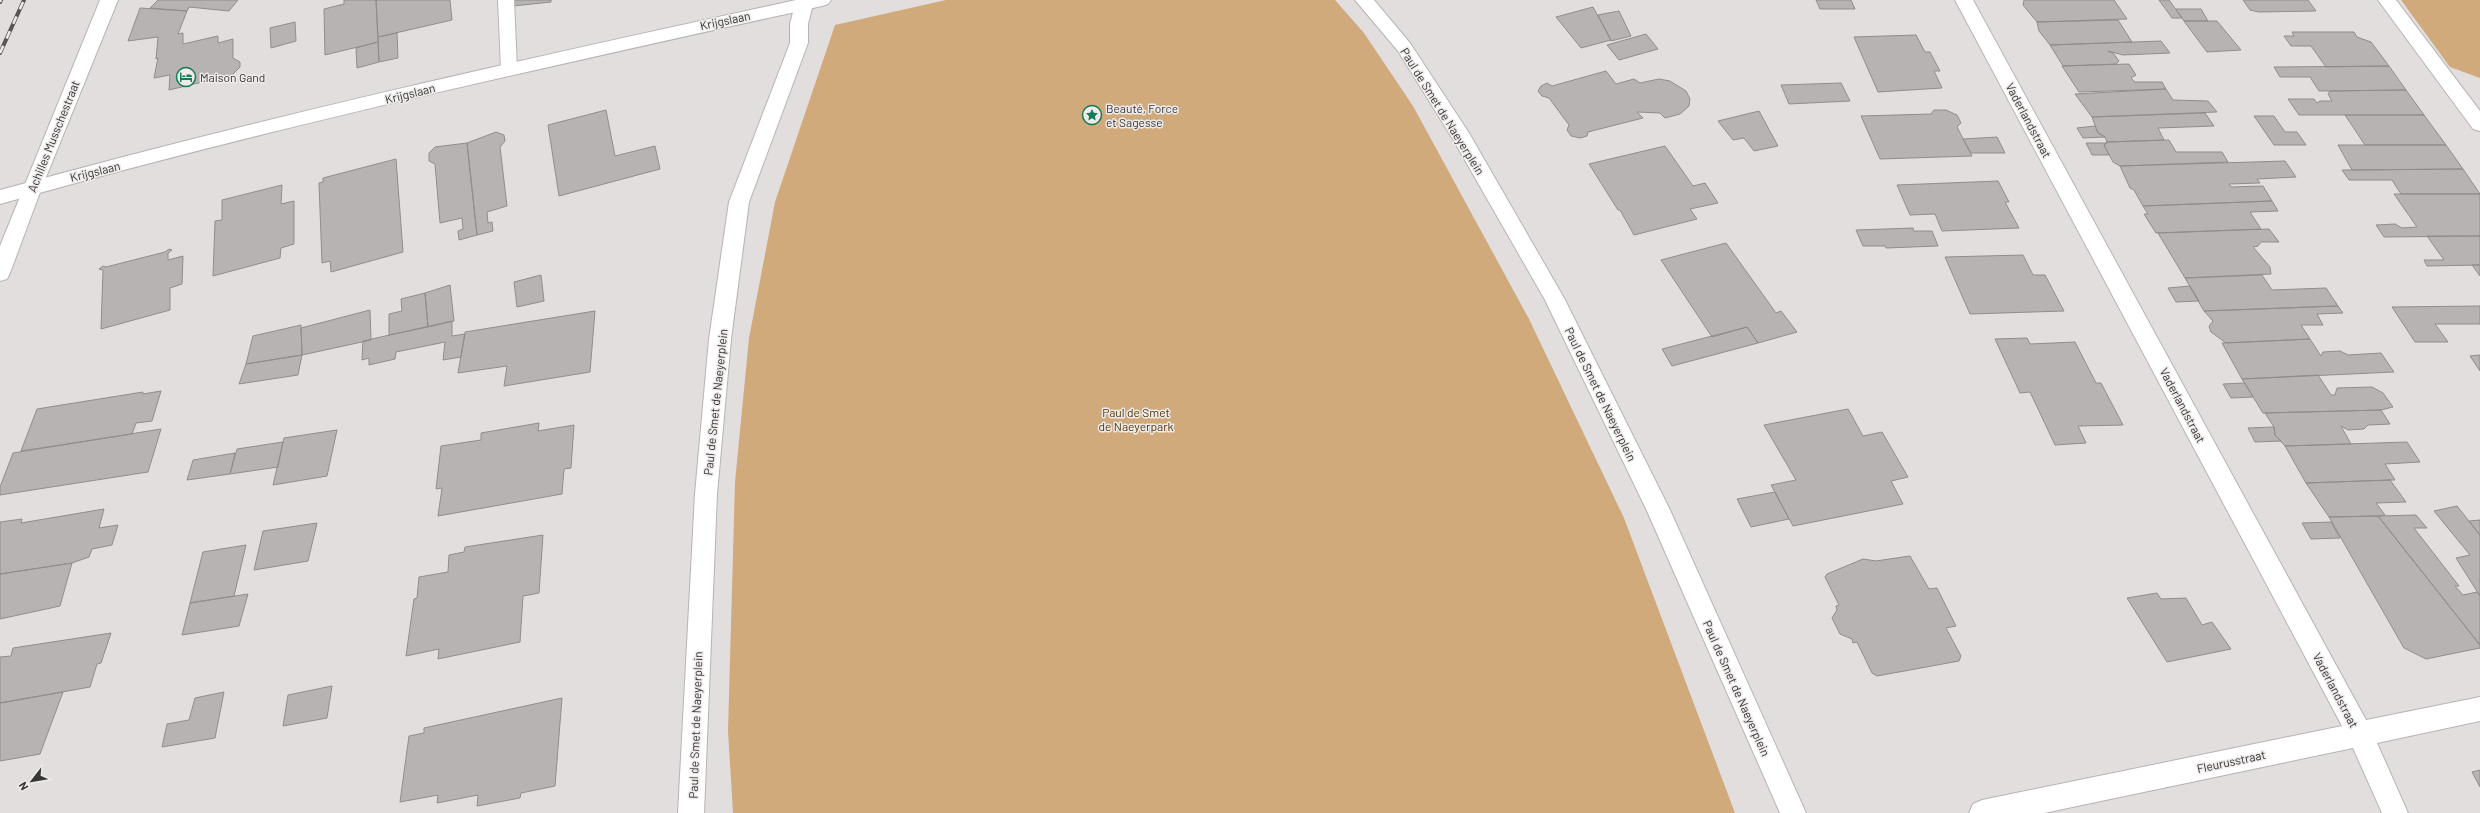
<svg xmlns="http://www.w3.org/2000/svg" width="2480" height="813" font-family="Barlow,sans-serif">
  <style>
    .green { fill: #d1aa7c }
    .building { fill: #b7b3b2; stroke: #918d8c }
    .lines { fill: none; stroke-linecap: round; stroke-linejoin: round }
    .service-casing { stroke: #b7b3b4; stroke-width: 2 }
    .minor-casing { stroke: #b7b3b4; stroke-width: 2 }
    .primary-casing { stroke: #b7b3b4; stroke-width: 2 }
    .service { fill: #fff; fill-rule: evenodd }
    .minor { fill: #fff; fill-rule: evenodd }
    .primary { fill: #fff; fill-rule: evenodd }
    .rail-casing { stroke: #565454; stroke-width: 4 }
    .rail { stroke: #efebeb; stroke-width: 2.5; stroke-dasharray: 8; stroke-linecap: butt }
    .labels { text-anchor: middle; dominant-baseline: central; stroke-width: 3; stroke-linejoin: round; paint-order: stroke }
    .street-label { font-size: 12px; fill: #373535; stroke: #efebeb }
    .poi-label { font-size: 12px; fill: #373535; stroke: #efebeb; text-anchor: start }
    .park-label { font-size: 12px; fill: #523405; stroke: #efebeb }
  </style>
  <rect width="100%" height="100%" fill="#e2dede"/>
  <!-- green -->
  <path class="green" d="M 946,0 L 1335,0 L 1364,33 L 1413,106 L 1529,319 L 1624,518 L 1735,813 L 733,813 L 728,731 L 735,482 L 749,338 L 775,202 L 835,25 Z
    M 2401,0 L 2480,0 L 2480,78 L 2450,67 Z"/>
  <!-- building -->
  <path class="building" d="M 158,0 L 238,0 L 229,11 L 189,7 L 187,11 L 150,8 Z
    M 344,0 L 376,0 L 378,42 L 325,55 L 324,9 L 344,4 Z
    M 376,0 L 450,0 L 452,20 L 378,37 Z
    M 514,0 L 551,0 L 551,2 L 513,6 Z
    M 1816,0 L 1851,0 L 1855,9 L 1820,9 Z
    M 2024,0 L 2114,0 L 2127,19 L 2037,22 L 2023,5 Z
    M 2159,0 L 2169,0 L 2182,18 L 2172,18 Z
    M 2243,0 L 2308,0 L 2316,11 L 2259,12 L 2250,10 Z
    M 1593,7 L 1611,40 L 1581,48 L 1556,17 Z
    M 140,8 L 187,11 L 178,34 L 183,33 L 183,44 L 218,36 L 218,43 L 233,39 L 233,58 L 240,62 L 240,67 L 232,75 L 169,90 L 170,75 L 154,78 L 158,58 L 156,59 L 158,37 L 128,41 Z
    M 2176,9 L 2201,9 L 2208,21 L 2184,21 Z
    M 1619,11 L 1631,36 L 1611,41 L 1598,15 Z
    M 2118,20 L 2132,42 L 2050,45 L 2039,31 L 2037,22 Z
    M 2184,21 L 2217,21 L 2241,50 L 2207,52 Z
    M 295,22 L 296,41 L 271,48 L 270,28 Z
    M 2292,32 L 2354,32 L 2357,37 L 2371,42 L 2389,66 L 2326,67 L 2311,46 L 2291,46 L 2284,36 L 2294,36 Z
    M 397,33 L 398,58 L 379,62 L 378,37 Z
    M 1646,34 L 1658,49 L 1619,60 L 1607,45 Z
    M 1916,35 L 1925,52 L 1930,52 L 1940,71 L 1934,71 L 1942,88 L 1878,92 L 1854,37 Z
    M 2161,41 L 2170,53 L 2123,55 L 2108,51 L 2114,54 L 2119,61 L 2116,64 L 2063,66 L 2050,45 Z
    M 378,42 L 379,62 L 357,68 L 356,48 Z
    M 2129,64 L 2136,75 L 2131,78 L 2135,82 L 2162,82 L 2166,89 L 2079,92 L 2062,66 Z
    M 2389,66 L 2406,90 L 2319,91 L 2310,77 L 2280,77 L 2274,67 Z
    M 1606,71 L 1616,84 L 1634,79 L 1640,83 L 1659,79 L 1670,81 L 1686,91 L 1690,99 L 1689,106 L 1680,114 L 1665,118 L 1660,113 L 1637,112 L 1643,118 L 1588,132 L 1587,136 L 1580,138 L 1571,136 L 1567,130 L 1569,125 L 1549,98 L 1542,96 L 1538,91 L 1541,86 L 1547,83 L 1552,86 Z
    M 1841,83 L 1850,101 L 1789,104 L 1781,85 Z
    M 2166,89 L 2173,100 L 2208,101 L 2217,112 L 2092,117 L 2075,94 Z
    M 2406,90 L 2424,115 L 2299,115 L 2288,99 L 2314,99 L 2317,103 L 2320,101 L 2332,101 L 2328,94 L 2330,91 Z
    M 606,110 L 615,156 L 655,146 L 660,169 L 559,196 L 548,125 Z
    M 1934,110 L 1946,110 L 1957,115 L 1961,123 L 1957,127 L 1972,156 L 1880,159 L 1861,116 L 1931,114 Z
    M 1759,111 L 1778,146 L 1754,151 L 1744,138 L 1733,140 L 1718,121 Z
    M 2205,113 L 2214,126 L 2158,128 L 2164,140 L 2107,142 L 2105,137 L 2098,133 L 2092,117 Z
    M 2345,115 L 2424,115 L 2446,145 L 2365,145 Z
    M 2254,116 L 2274,116 L 2285,132 L 2297,132 L 2306,145 L 2274,145 Z
    M 2095,126 L 2098,133 L 2105,137 L 2083,138 L 2077,128 Z
    M 496,132 L 504,135 L 505,141 L 500,147 L 507,206 L 487,212 L 488,223 L 492,222 L 493,231 L 477,235 L 467,143 Z
    M 1997,137 L 2005,153 L 1971,153 L 1963,139 Z
    M 2169,140 L 2176,152 L 2222,152 L 2228,162 L 2120,166 L 2113,162 L 2104,145 L 2107,142 Z
    M 467,143 L 477,235 L 459,240 L 458,231 L 463,229 L 462,218 L 440,223 L 435,164 L 429,161 L 429,153 L 435,147 Z
    M 2086,143 L 2107,143 L 2104,145 L 2109,155 L 2092,155 Z
    M 2338,145 L 2446,145 L 2463,169 L 2352,170 Z
    M 1665,146 L 1693,186 L 1705,183 L 1718,203 L 1690,209 L 1697,219 L 1634,235 L 1620,210 L 1618,210 L 1589,164 Z
    M 396,159 L 403,252 L 331,272 L 330,261 L 322,263 L 319,183 L 323,182 L 323,178 Z
    M 2285,161 L 2296,177 L 2257,179 L 2260,183 L 2229,184 L 2231,187 L 2263,186 L 2272,201 L 2143,206 L 2134,190 L 2130,188 L 2120,166 Z
    M 2463,169 L 2480,194 L 2401,194 L 2392,180 L 2349,180 L 2342,170 Z
    M 1998,181 L 2009,202 L 2005,202 L 2019,228 L 1942,231 L 1935,214 L 1910,215 L 1897,185 Z
    M 282,185 L 281,204 L 294,201 L 294,244 L 281,248 L 280,258 L 213,276 L 215,221 L 222,220 L 222,200 Z
    M 2394,194 L 2480,194 L 2480,236 L 2384,237 L 2376,225 L 2395,224 L 2402,228 L 2417,227 Z
    M 2272,201 L 2278,211 L 2250,212 L 2261,229 L 2156,233 L 2144,214 L 2148,214 L 2143,206 Z
    M 1913,228 L 1914,231 L 1932,231 L 1938,246 L 1886,248 L 1885,246 L 1863,246 L 1856,230 Z
    M 2269,229 L 2279,242 L 2261,242 L 2258,246 L 2253,247 L 2270,267 L 2271,274 L 2185,278 L 2158,233 Z
    M 2427,236 L 2480,236 L 2480,265 L 2427,266 L 2424,260 L 2444,260 Z
    M 1726,243 L 1776,313 L 1781,311 L 1797,332 L 1758,343 L 1747,327 L 1712,337 L 1661,260 Z
    M 169,249 L 172,250 L 168,253 L 168,260 L 183,256 L 182,284 L 170,288 L 170,310 L 101,329 L 103,270 L 99,269 L 103,266 L 106,267 L 165,252 Z
    M 2023,255 L 2033,275 L 2045,275 L 2064,311 L 1970,314 L 1945,257 Z
    M 2472,265 L 2480,265 L 2480,276 Z
    M 541,275 L 544,301 L 517,307 L 514,282 Z
    M 2262,275 L 2272,290 L 2326,288 L 2338,306 L 2204,311 L 2185,278 Z
    M 450,285 L 454,321 L 428,327 L 425,293 Z
    M 2190,286 L 2199,301 L 2176,302 L 2168,288 Z
    M 425,293 L 428,327 L 389,335 L 389,314 L 402,311 L 401,299 Z
    M 2338,306 L 2343,313 L 2317,314 L 2323,325 L 2301,325 L 2310,339 L 2226,343 L 2211,332 L 2209,326 L 2213,321 L 2204,311 Z
    M 2480,306 L 2480,324 L 2435,324 L 2448,342 L 2415,342 L 2392,307 Z
    M 370,310 L 371,340 L 302,355 L 301,328 Z
    M 595,311 L 590,372 L 504,386 L 507,366 L 458,373 L 465,332 Z
    M 452,321 L 452,336 L 465,334 L 461,357 L 443,360 L 445,342 L 396,352 L 395,359 L 369,365 L 369,358 L 362,360 L 363,341 Z
    M 301,325 L 302,355 L 246,364 L 253,336 Z
    M 1747,327 L 1758,343 L 1672,366 L 1662,349 Z
    M 2027,338 L 2030,344 L 2075,342 L 2096,383 L 2101,383 L 2123,425 L 2078,426 L 2086,443 L 2055,445 L 2030,392 L 2020,393 L 1995,339 Z
    M 2310,339 L 2321,356 L 2323,352 L 2340,351 L 2348,355 L 2381,353 L 2394,372 L 2242,379 L 2222,343 Z
    M 302,355 L 298,375 L 239,384 L 246,364 Z
    M 2480,355 L 2480,371 L 2470,356 Z
    M 2318,375 L 2331,395 L 2335,395 L 2337,388 L 2372,387 L 2383,393 L 2393,407 L 2381,410 L 2263,413 L 2242,379 Z
    M 2245,383 L 2253,397 L 2231,398 L 2223,384 Z
    M 161,391 L 152,421 L 136,423 L 132,434 L 21,451 L 37,409 L 143,392 L 143,394 Z
    M 1848,409 L 1863,436 L 1882,432 L 1908,477 L 1891,481 L 1903,504 L 1793,526 L 1771,485 L 1796,480 L 1764,425 Z
    M 2381,410 L 2390,424 L 2368,425 L 2364,429 L 2348,430 L 2341,426 L 2351,444 L 2285,446 L 2275,435 L 2274,427 L 2265,413 Z
    M 539,423 L 538,431 L 574,425 L 571,468 L 564,469 L 562,494 L 438,516 L 442,488 L 436,489 L 441,446 L 481,440 L 481,433 Z
    M 2274,427 L 2275,435 L 2281,441 L 2255,442 L 2248,428 Z
    M 161,429 L 148,472 L 0,495 L 0,487 L 13,453 Z
    M 337,430 L 327,476 L 273,485 L 284,438 Z
    M 283,442 L 278,467 L 230,474 L 237,449 Z
    M 2407,442 L 2420,462 L 2385,464 L 2395,480 L 2390,480 L 2306,483 L 2285,446 Z
    M 235,453 L 230,474 L 187,480 L 193,460 Z
    M 2390,480 L 2406,502 L 2376,503 L 2385,515 L 2378,516 L 2329,517 L 2306,483 Z
    M 1775,492 L 1789,519 L 1751,527 L 1737,499 Z
    M 2457,506 L 2480,535 L 2480,596 L 2456,558 L 2470,555 L 2434,511 Z
    M 104,509 L 99,528 L 118,525 L 112,545 L 92,549 L 89,557 L 72,563 L 0,574 L 0,522 L 22,519 L 21,523 Z
    M 2416,515 L 2427,528 L 2414,528 L 2459,586 L 2455,586 L 2463,595 L 2477,592 L 2480,596 L 2480,645 L 2378,516 Z
    M 2378,516 L 2480,645 L 2480,648 L 2426,659 L 2404,648 L 2329,517 Z
    M 2480,520 L 2480,535 L 2469,521 Z
    M 2331,522 L 2340,538 L 2311,539 L 2302,523 Z
    M 317,523 L 308,561 L 254,570 L 263,531 Z
    M 543,535 L 539,593 L 523,596 L 520,642 L 438,659 L 439,649 L 406,656 L 414,599 L 417,598 L 419,577 L 448,572 L 449,555 L 464,552 L 465,547 Z
    M 246,545 L 234,596 L 190,603 L 203,552 Z
    M 1910,556 L 1929,589 L 1937,588 L 1956,626 L 1946,628 L 1961,656 L 1959,661 L 1877,676 L 1872,673 L 1857,642 L 1853,643 L 1852,639 L 1840,634 L 1832,618 L 1837,610 L 1836,606 L 1839,605 L 1825,577 L 1827,574 L 1863,559 L 1876,561 Z
    M 72,563 L 60,606 L 0,619 L 0,574 Z
    M 2157,593 L 2161,599 L 2186,598 L 2202,625 L 2212,622 L 2231,649 L 2167,662 L 2127,598 Z
    M 248,594 L 239,626 L 182,635 L 190,603 Z
    M 111,633 L 101,663 L 97,664 L 90,687 L 0,703 L 0,657 L 11,656 L 13,648 Z
    M 332,686 L 327,718 L 283,726 L 288,695 Z
    M 63,692 L 40,754 L 0,761 L 0,703 Z
    M 224,692 L 215,738 L 162,747 L 167,724 L 189,720 L 195,698 Z
    M 562,698 L 555,786 L 521,793 L 520,798 L 477,806 L 478,795 L 437,803 L 438,795 L 400,802 L 409,736 L 424,733 L 424,728 Z
    M 2480,770 L 2480,787 L 2472,772 Z"/>
  <g class="lines">
    <defs>
      <path id="service" d="M 498,0 L 514,0 L 517,69 L 515,73 L 503,73 L 501,69 Z"/>
      <path id="minor" d="M 100,0 L 118,0 L 42,187 L 10,273 L 7,279 L 0,281 L 0,246 Z
        M 796,0 L 814,0 L 808,24 L 808,43 L 749,202 L 731,339 L 717,494 L 704,813 L 678,813 L 695,494 L 709,339 L 729,202 L 790,43 L 790,24 Z
        M 1355,0 L 1374,0 L 1410,43 L 1469,133 L 1564,298 L 1670,510 L 1806,813 L 1780,813 L 1647,511 L 1545,300 L 1454,141 L 1398,51 Z
        M 1955,0 L 1973,0 L 2366,720 L 2480,697 L 2480,721 L 2377,743 L 2408,813 L 2382,813 L 2353,748 L 2044,813 L 1969,813 L 1973,804 L 1982,800 L 2342,726 Z
        M 2378,0 L 2396,0 L 2480,111 L 2480,131 L 2473,129 Z"/>
      <path id="primary" d="M 796,0 L 831,0 L 828,4 L 822,6 C 547,67 271,127 0,204 L 0,190 C 263,117 530,58 796,0 Z"/>
    </defs>
    <!-- service casing -->
    <use href="#service" class="service-casing"/>
    <!-- minor casing -->
    <use href="#minor" class="minor-casing"/>
    <!-- primary casing -->
    <use href="#primary" class="primary-casing"/>
    <!-- service -->
    <use href="#service" class="service"/>
    <!-- minor -->
    <use href="#minor" class="minor"/>
    <!-- primary -->
    <use href="#primary" class="primary"/>
    <defs>
      <path id="rail" d="M 0,2 L 1,0
        M 0,53 L 24,0"/>
    </defs>
    <!-- rail casing -->
    <use href="#rail" class="rail-casing"/>
    <!-- rail -->
    <use href="#rail" class="rail"/>
  </g>
  <!-- icons -->
  <defs>
    <symbol id="hotel-ring" viewBox="-11 -11 22 22"><circle r="9.5" fill="#efebeb" stroke="#157b54" stroke-width="1.5"/><path d="M-6-4.5h1.5V1H6V5H4.5V3h-9V5H-6ZM-4 0a1.8 1.8 0 1 1 3.6 0ZM.5 0V-2.5h3Q6-2.5 6 0Z" fill="#157b54"/></symbol>
    <symbol id="sight-ring" viewBox="-11 -11 22 22"><circle r="9.5" fill="#efebeb" stroke="#157b54" stroke-width="1.5"/><path d="M0-6L1.8-2.2L6-1.7L2.9 1.2L3.7 5.4L0 3.3L-3.7 5.4L-2.9 1.2L-6-1.7L-1.8-2.2Z" fill="#157b54"/></symbol>
  </defs>
  <g fill-rule="evenodd">
    <use href="#hotel-ring" x="175" y="66" width="22" height="22"/>
    <use href="#sight-ring" x="1081" y="104" width="22" height="22"/>
  </g>
  <g class="labels">
    <!-- street labels -->
    <g class="street-label">
      <text transform="translate(725 20) rotate(-12)">Krijgslaan</text>
      <text transform="translate(410 93) rotate(-14)">Krijgslaan</text>
      <text transform="translate(1443 111) rotate(58)">Paul de Smet de Naeyerplein</text>
      <text transform="translate(2029 120) rotate(62)">Vaderlandstraat</text>
      <text transform="translate(53 136) rotate(-68)">Achilles Musschestraat</text>
      <text transform="translate(95 171) rotate(-14)">Krijgslaan</text>
      <text transform="translate(1601 394) rotate(64)">Paul de Smet de Naeyerplein</text>
      <text transform="translate(715 402) rotate(-84)">Paul de Smet de Naeyerplein</text>
      <text transform="translate(2183 405) rotate(62)">Vaderlandstraat</text>
      <text transform="translate(1737 688) rotate(66)">Paul de Smet de Naeyerplein</text>
      <text transform="translate(2336 690) rotate(62)">Vaderlandstraat</text>
      <text transform="translate(695 725) rotate(-88)">Paul de Smet de Naeyerplein</text>
      <text transform="translate(2231 761) rotate(-12)">Fleurusstraat</text>
    </g>
    <!-- poi labels -->
    <g class="poi-label">
      <text x="200" y="77">Maison Gand</text>
      <text x="1106" y="108">Beauté, Force<tspan x="1106" dy="14">et Sagesse</tspan></text>
    </g>
    <!-- park labels -->
    <g class="park-label">
      <text x="1136" y="412">Paul de Smet<tspan x="1136" dy="14">de Naeyerpark</tspan></text>
    </g>
  </g>
  <!-- north arrow -->
  <g transform="translate(32 781) rotate(239)" stroke="#efebeb" stroke-width="3" paint-order="stroke">
  <path d="M0-3L7 15L0 10L-7 15Z" fill="#373535"/>
  <text y="-6" font-size="11" font-weight="bold" text-anchor="middle" fill="#373535">N</text>
  </g>
</svg>
